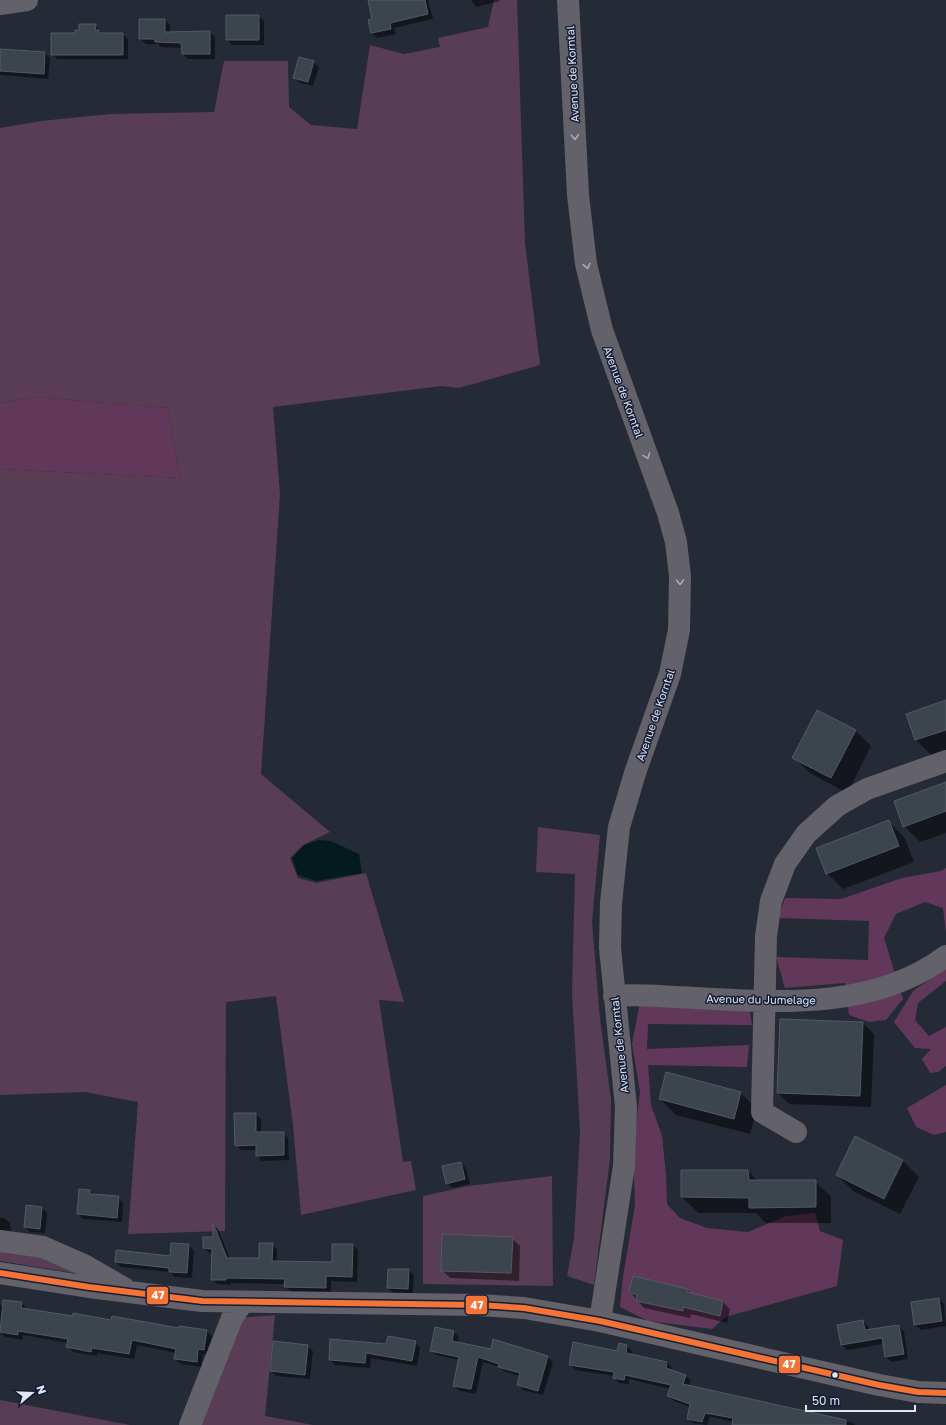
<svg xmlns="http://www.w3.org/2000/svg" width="946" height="1425" font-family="'Golos Text',sans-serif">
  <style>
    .green { fill: #593d54 }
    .forest { fill: #62385a }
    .water { fill: #031b1d }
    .shadow { fill: #0007 }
    .building { fill: #3c444d; stroke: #525a64 }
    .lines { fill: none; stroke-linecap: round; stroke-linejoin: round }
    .minor { stroke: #63616a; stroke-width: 22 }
    .bus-1-casing { stroke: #141d34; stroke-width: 9 }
    .bus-1 { stroke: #f57335; stroke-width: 6 }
    .oneway { stroke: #a7aab7 }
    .bus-dot { fill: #dfe6f6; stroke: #141d34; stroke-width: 1.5 }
    .labels { text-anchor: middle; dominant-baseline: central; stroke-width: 3; stroke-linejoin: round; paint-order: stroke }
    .street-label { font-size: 11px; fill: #dfe6f6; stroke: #141d34 }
    .line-badge { stroke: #141d34; stroke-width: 1.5 }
    .badge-label { font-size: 11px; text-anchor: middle; font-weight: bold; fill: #fff }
  </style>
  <rect width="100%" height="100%" fill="#252a37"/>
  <!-- green -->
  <path class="green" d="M 494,0 L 517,0 L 525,243 L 540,365 L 459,388 L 442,386 L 273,407 L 280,494 L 261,774 L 330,832 L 303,845 L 290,858 L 298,878 L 316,883 L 366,873 L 404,1002 L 379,1000 L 403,1162 L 411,1161 L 416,1190 L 301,1215 L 293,1125 L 276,996 L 226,1002 L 225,1231 L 128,1234 L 138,1102 L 85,1092 L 0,1095 L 0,469 L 180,478 L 168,408 L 35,397 L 0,403 L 0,128 L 41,121 L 110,114 L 214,112 L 224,61 L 288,61 L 289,107 L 311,125 L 357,129 L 370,45 L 404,54 L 440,47 L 438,38 L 488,27 Z
    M 538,827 L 600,835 L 592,922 L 600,1019 L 611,1099 L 610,1159 L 594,1285 L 567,1276 L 574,1239 L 580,1131 L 572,993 L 575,874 L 536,872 Z
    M 552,1176 L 553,1286 L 423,1284 L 423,1196 L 468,1186 Z
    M 13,1246 L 93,1276 L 0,1261 L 0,1247 Z
    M 275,1315 L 265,1416 L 313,1425 L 197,1425 L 239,1318 Z
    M 0,1400 L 130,1425 L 0,1425 Z"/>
  <!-- forest -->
  <path class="forest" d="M 35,397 L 168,408 L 180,478 L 0,469 L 0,403 Z
    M 946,868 L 946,933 L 943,908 L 925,902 L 896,914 L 884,938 L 903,999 L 886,1020 L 869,1022 L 849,1015 L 845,983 L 785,988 L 776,957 L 868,960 L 869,921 L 778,918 L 785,898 L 841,899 L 902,878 L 941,871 Z
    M 946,968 L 946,981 L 918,1003 L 915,1020 L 929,1036 L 946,1027 L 946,1066 L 938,1072 L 930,1073 L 922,1059 L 931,1049 L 915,1048 L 894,1022 L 913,991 Z
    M 640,1003 L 749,1006 L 752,1025 L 648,1024 L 647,1049 L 749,1045 L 747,1067 L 648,1065 L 651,1105 L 662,1136 L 666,1175 L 667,1204 L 680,1218 L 707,1228 L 748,1232 L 786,1216 L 815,1213 L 820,1231 L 843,1240 L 837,1286 L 725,1317 L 712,1329 L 648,1321 L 620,1307 L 623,1277 L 635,1205 L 633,1147 L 640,1092 L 632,1043 Z
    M 946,1085 L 946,1132 L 934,1135 L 916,1127 L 907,1108 Z"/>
  <!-- water -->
  <path class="water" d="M 319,840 L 331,841 L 359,854 L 362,873 L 316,881 L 298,875 L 292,858 L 304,845 Z"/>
  <!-- shadow -->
  <path class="shadow" d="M 369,0 L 428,0 L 433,19 L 394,28 L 396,34 L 377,38 L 372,33 L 373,19 Z
    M 471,0 L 499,0 L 500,1 L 476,7 Z
    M 227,16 L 259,16 L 264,21 L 264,45 L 232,45 L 227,39 Z
    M 140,20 L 165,20 L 170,25 L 170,32 L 210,32 L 215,37 L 215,59 L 188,59 L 183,54 L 182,48 L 161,47 L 158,44 L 146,44 L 140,39 Z
    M 95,25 L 100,30 L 101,34 L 123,34 L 128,39 L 128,59 L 57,59 L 52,54 L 76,34 Z
    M 0,50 L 45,53 L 50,58 L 48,79 L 2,75 L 0,74 Z
    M 314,62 L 319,68 L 313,86 L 300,83 L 294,77 Z
    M 946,701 L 946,751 L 932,756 L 916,740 L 907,714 Z
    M 855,730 L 871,746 L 847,793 L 810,773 L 794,757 Z
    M 946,783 L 946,833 L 920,842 L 904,826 Z
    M 889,822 L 905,838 L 914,862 L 843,889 L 827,873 Z
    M 781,1020 L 863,1023 L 874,1034 L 871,1107 L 789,1104 L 778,1093 Z
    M 667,1074 L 741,1093 L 757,1109 L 750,1134 L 676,1115 L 660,1099 Z
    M 256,1114 L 261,1119 L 261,1133 L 283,1133 L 288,1138 L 289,1160 L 262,1161 L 257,1156 L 257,1150 L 241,1150 L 236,1145 Z
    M 856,1137 L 903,1161 L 919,1177 L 900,1214 L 853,1191 L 837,1175 Z
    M 461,1163 L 466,1168 L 470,1184 L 452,1188 L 447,1183 Z
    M 682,1171 L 748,1171 L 758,1181 L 815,1181 L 831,1197 L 831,1223 L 766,1223 L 756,1213 L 698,1213 L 682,1197 Z
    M 90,1191 L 95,1195 L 118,1197 L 123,1203 L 122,1222 L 83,1219 L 78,1214 Z
    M 42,1208 L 47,1213 L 45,1233 L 30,1232 L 25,1227 Z
    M 0,1218 L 4,1218 L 10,1223 L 11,1234 L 0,1234 Z
    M 214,1225 L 218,1229 L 230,1259 L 260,1259 L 272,1244 L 277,1249 L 277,1262 L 333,1263 L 353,1245 L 358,1250 L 357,1282 L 331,1281 L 331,1293 L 291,1292 L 285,1287 L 285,1284 L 231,1283 L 231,1285 L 217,1284 L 212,1279 L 213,1253 L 209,1253 L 204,1248 L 214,1238 Z
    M 512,1238 L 520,1246 L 519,1281 L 450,1278 L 442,1270 Z
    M 188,1245 L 194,1250 L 192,1278 L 175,1277 L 170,1272 L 121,1267 L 116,1262 L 171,1257 Z
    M 408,1270 L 414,1275 L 413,1293 L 393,1293 L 388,1288 Z
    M 687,1289 L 692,1295 L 723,1302 L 730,1309 L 727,1323 L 691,1314 L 690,1318 L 644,1308 L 630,1292 Z
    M 939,1299 L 944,1304 L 946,1326 L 921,1330 L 915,1325 Z
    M 22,1303 L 27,1310 L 112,1322 L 207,1331 L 212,1336 L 209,1355 L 203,1354 L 201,1367 L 181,1364 L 175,1359 L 176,1353 L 137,1345 L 134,1359 L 97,1353 L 97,1356 L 73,1352 L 68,1346 L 68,1343 L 23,1335 L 23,1340 L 5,1337 L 0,1332 L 0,1305 Z
    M 863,1321 L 868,1326 L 869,1330 L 899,1326 L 904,1331 L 908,1359 L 891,1362 L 886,1357 L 884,1344 L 847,1350 L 842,1345 Z
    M 454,1332 L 459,1337 L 458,1343 L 491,1350 L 548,1357 L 553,1362 L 543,1395 L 523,1390 L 518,1384 L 521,1376 L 505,1372 L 500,1367 L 483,1362 L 476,1394 L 460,1391 L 454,1386 L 460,1360 L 436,1355 L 431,1350 Z
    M 415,1342 L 420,1347 L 417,1366 L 371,1358 L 370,1368 L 335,1365 L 330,1360 L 387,1345 Z
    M 626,1345 L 632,1351 L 631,1355 L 667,1362 L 672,1368 L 671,1371 L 686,1376 L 691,1381 L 689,1386 L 791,1407 L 793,1410 L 853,1423 L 855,1425 L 733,1425 L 734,1422 L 710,1417 L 707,1425 L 693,1423 L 688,1418 L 690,1407 L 674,1401 L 668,1396 L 671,1389 L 629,1379 L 629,1384 L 619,1383 L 614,1376 L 576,1370 L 570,1365 L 618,1352 Z
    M 307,1346 L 313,1351 L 310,1379 L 276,1376 L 271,1371 Z"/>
  <!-- building -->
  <path class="building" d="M 368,0 L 425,0 L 428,14 L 390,23 L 391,29 L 371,33 L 368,20 L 372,19 Z
    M 226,15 L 259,15 L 259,40 L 226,40 Z
    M 139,19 L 165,19 L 165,32 L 210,31 L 210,54 L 182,54 L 181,43 L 155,42 L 155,39 L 139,39 Z
    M 79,24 L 96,24 L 95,30 L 99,30 L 99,33 L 123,33 L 123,55 L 51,55 L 51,33 L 75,33 L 75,30 L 79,31 Z
    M 0,49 L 45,52 L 44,74 L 0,71 Z
    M 299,57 L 314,61 L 308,82 L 293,78 Z
    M 946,700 L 946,730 L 915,740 L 906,714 Z
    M 817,710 L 856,730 L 831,778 L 792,758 Z
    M 946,782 L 946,811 L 903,827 L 894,801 Z
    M 889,820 L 899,846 L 826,874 L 816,848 Z
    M 780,1019 L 863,1022 L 860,1096 L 777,1093 Z
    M 666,1072 L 741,1092 L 734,1119 L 659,1099 Z
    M 234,1113 L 256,1113 L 256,1132 L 284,1132 L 284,1155 L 256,1156 L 256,1145 L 235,1146 Z
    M 855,1136 L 903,1160 L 884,1199 L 836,1175 Z
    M 461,1162 L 465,1179 L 446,1184 L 442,1166 Z
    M 681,1170 L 748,1170 L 749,1180 L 816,1180 L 816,1207 L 749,1208 L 749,1198 L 681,1197 Z
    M 79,1189 L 90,1190 L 90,1194 L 119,1196 L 117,1218 L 77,1214 Z
    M 26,1205 L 42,1207 L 40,1229 L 24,1227 Z
    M 213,1223 L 227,1258 L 259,1258 L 259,1243 L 273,1243 L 272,1261 L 332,1262 L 332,1244 L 353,1244 L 352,1277 L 326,1276 L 326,1288 L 284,1287 L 285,1279 L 226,1278 L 226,1280 L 211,1280 L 212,1249 L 203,1248 L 203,1237 L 213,1237 Z
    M 442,1234 L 513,1237 L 511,1273 L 441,1271 Z
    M 171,1243 L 189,1244 L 187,1273 L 169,1272 L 169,1268 L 115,1262 L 116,1250 L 170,1256 Z
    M 388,1269 L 409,1269 L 408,1289 L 387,1288 Z
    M 633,1276 L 688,1289 L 687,1292 L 723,1301 L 720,1316 L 683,1307 L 683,1311 L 636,1301 L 637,1295 L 629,1292 Z
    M 939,1298 L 942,1321 L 914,1325 L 911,1302 Z
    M 3,1300 L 22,1302 L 21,1308 L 73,1316 L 73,1313 L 111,1320 L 112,1316 L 179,1328 L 179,1326 L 207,1330 L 204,1350 L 198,1349 L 197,1362 L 174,1359 L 176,1349 L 132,1340 L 129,1354 L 92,1348 L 91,1352 L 66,1347 L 68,1339 L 18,1331 L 18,1335 L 0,1332 Z
    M 863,1320 L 865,1330 L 899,1325 L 904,1354 L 885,1357 L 882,1338 L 841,1345 L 837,1325 Z
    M 435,1327 L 454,1331 L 452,1341 L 491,1349 L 493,1339 L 548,1356 L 538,1391 L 517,1385 L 520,1373 L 498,1367 L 499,1364 L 478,1357 L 471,1389 L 453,1386 L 459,1357 L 430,1351 Z
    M 388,1336 L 416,1341 L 412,1361 L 366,1353 L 365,1363 L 329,1360 L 330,1339 L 386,1344 Z
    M 273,1341 L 308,1345 L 305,1375 L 270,1371 Z
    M 573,1342 L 617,1351 L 619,1343 L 627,1345 L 626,1353 L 667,1362 L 666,1368 L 686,1375 L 683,1384 L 846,1420 L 846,1425 L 732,1425 L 733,1418 L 705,1413 L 702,1422 L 687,1419 L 690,1404 L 667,1396 L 671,1385 L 625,1375 L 624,1380 L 613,1378 L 614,1372 L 569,1365 Z"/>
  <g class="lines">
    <!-- minor -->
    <path class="minor" d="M 568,0 L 578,195 L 586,264 L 602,330 L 668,513 L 676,542 L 680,576 L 679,630 L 670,674 L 635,773 L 619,827 L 611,903 L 610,948 L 626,1107 L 624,1166 L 600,1321
      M 0,4 L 27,0
      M 614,996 C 634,994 655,996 675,997 C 766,1001 868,1014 946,956
      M 796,1132 L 762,1112 L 766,936 L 771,901 L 785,864 L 806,834 L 837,806 L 867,789 L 946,761
      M 0,1241 L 43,1247 L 84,1265 L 124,1288
      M 0,1273 L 89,1287 L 202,1301 L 479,1305 L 524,1308 L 600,1321 L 879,1385 L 918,1392 L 946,1393
      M 190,1425 L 232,1318 L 243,1302"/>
    <defs>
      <path id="bus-1" d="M 0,1273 L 89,1287 L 202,1301 L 479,1305 L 524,1308 L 600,1321 L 879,1385 L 918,1392 L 946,1393"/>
    </defs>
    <!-- bus-1 casing -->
    <use href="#bus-1" class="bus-1-casing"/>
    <!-- bus-1 -->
    <use href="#bus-1" class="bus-1"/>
  </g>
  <!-- one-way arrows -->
  <defs><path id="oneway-chevron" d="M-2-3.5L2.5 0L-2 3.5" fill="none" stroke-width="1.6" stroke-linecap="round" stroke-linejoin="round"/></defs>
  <g class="oneway">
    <use href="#oneway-chevron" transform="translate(575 137) rotate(87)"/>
    <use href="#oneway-chevron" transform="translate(587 266) rotate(79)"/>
    <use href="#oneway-chevron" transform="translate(647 456) rotate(70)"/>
    <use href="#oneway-chevron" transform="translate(680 582) rotate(89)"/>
  </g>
  <!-- markers -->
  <circle class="bus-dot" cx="835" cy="1375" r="3.5"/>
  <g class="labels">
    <!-- street labels -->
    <g class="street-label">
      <text transform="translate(572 74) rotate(-93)">Avenue de Korntal</text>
      <text transform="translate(624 392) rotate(70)">Avenue de Korntal</text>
      <text transform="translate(655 715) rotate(-71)">Avenue de Korntal</text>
      <text transform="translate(761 999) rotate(1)">Avenue du Jumelage</text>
      <text transform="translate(619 1045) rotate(-96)">Avenue de Korntal</text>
    </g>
  </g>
  <g class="line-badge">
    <rect x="146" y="1286" width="23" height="19" rx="4" fill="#f57335"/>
    <rect x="465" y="1295" width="23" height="20" rx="4" fill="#f57335"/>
    <rect x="778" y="1355" width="23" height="19" rx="4" fill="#f57335"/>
  </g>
  <g class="badge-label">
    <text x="158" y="1299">47</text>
    <text x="477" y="1309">47</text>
    <text x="789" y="1368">47</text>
  </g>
  <!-- north arrow -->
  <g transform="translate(32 1393) rotate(71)" stroke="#141d34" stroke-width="3" paint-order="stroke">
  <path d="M0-3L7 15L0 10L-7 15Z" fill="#dfe6f6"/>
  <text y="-6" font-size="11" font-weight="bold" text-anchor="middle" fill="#dfe6f6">N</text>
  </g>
  <!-- scale -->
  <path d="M806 1405v6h109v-6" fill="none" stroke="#dfe6f6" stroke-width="2"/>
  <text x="812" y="1405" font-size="12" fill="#dfe6f6" stroke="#141d34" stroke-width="3" paint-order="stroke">50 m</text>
</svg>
